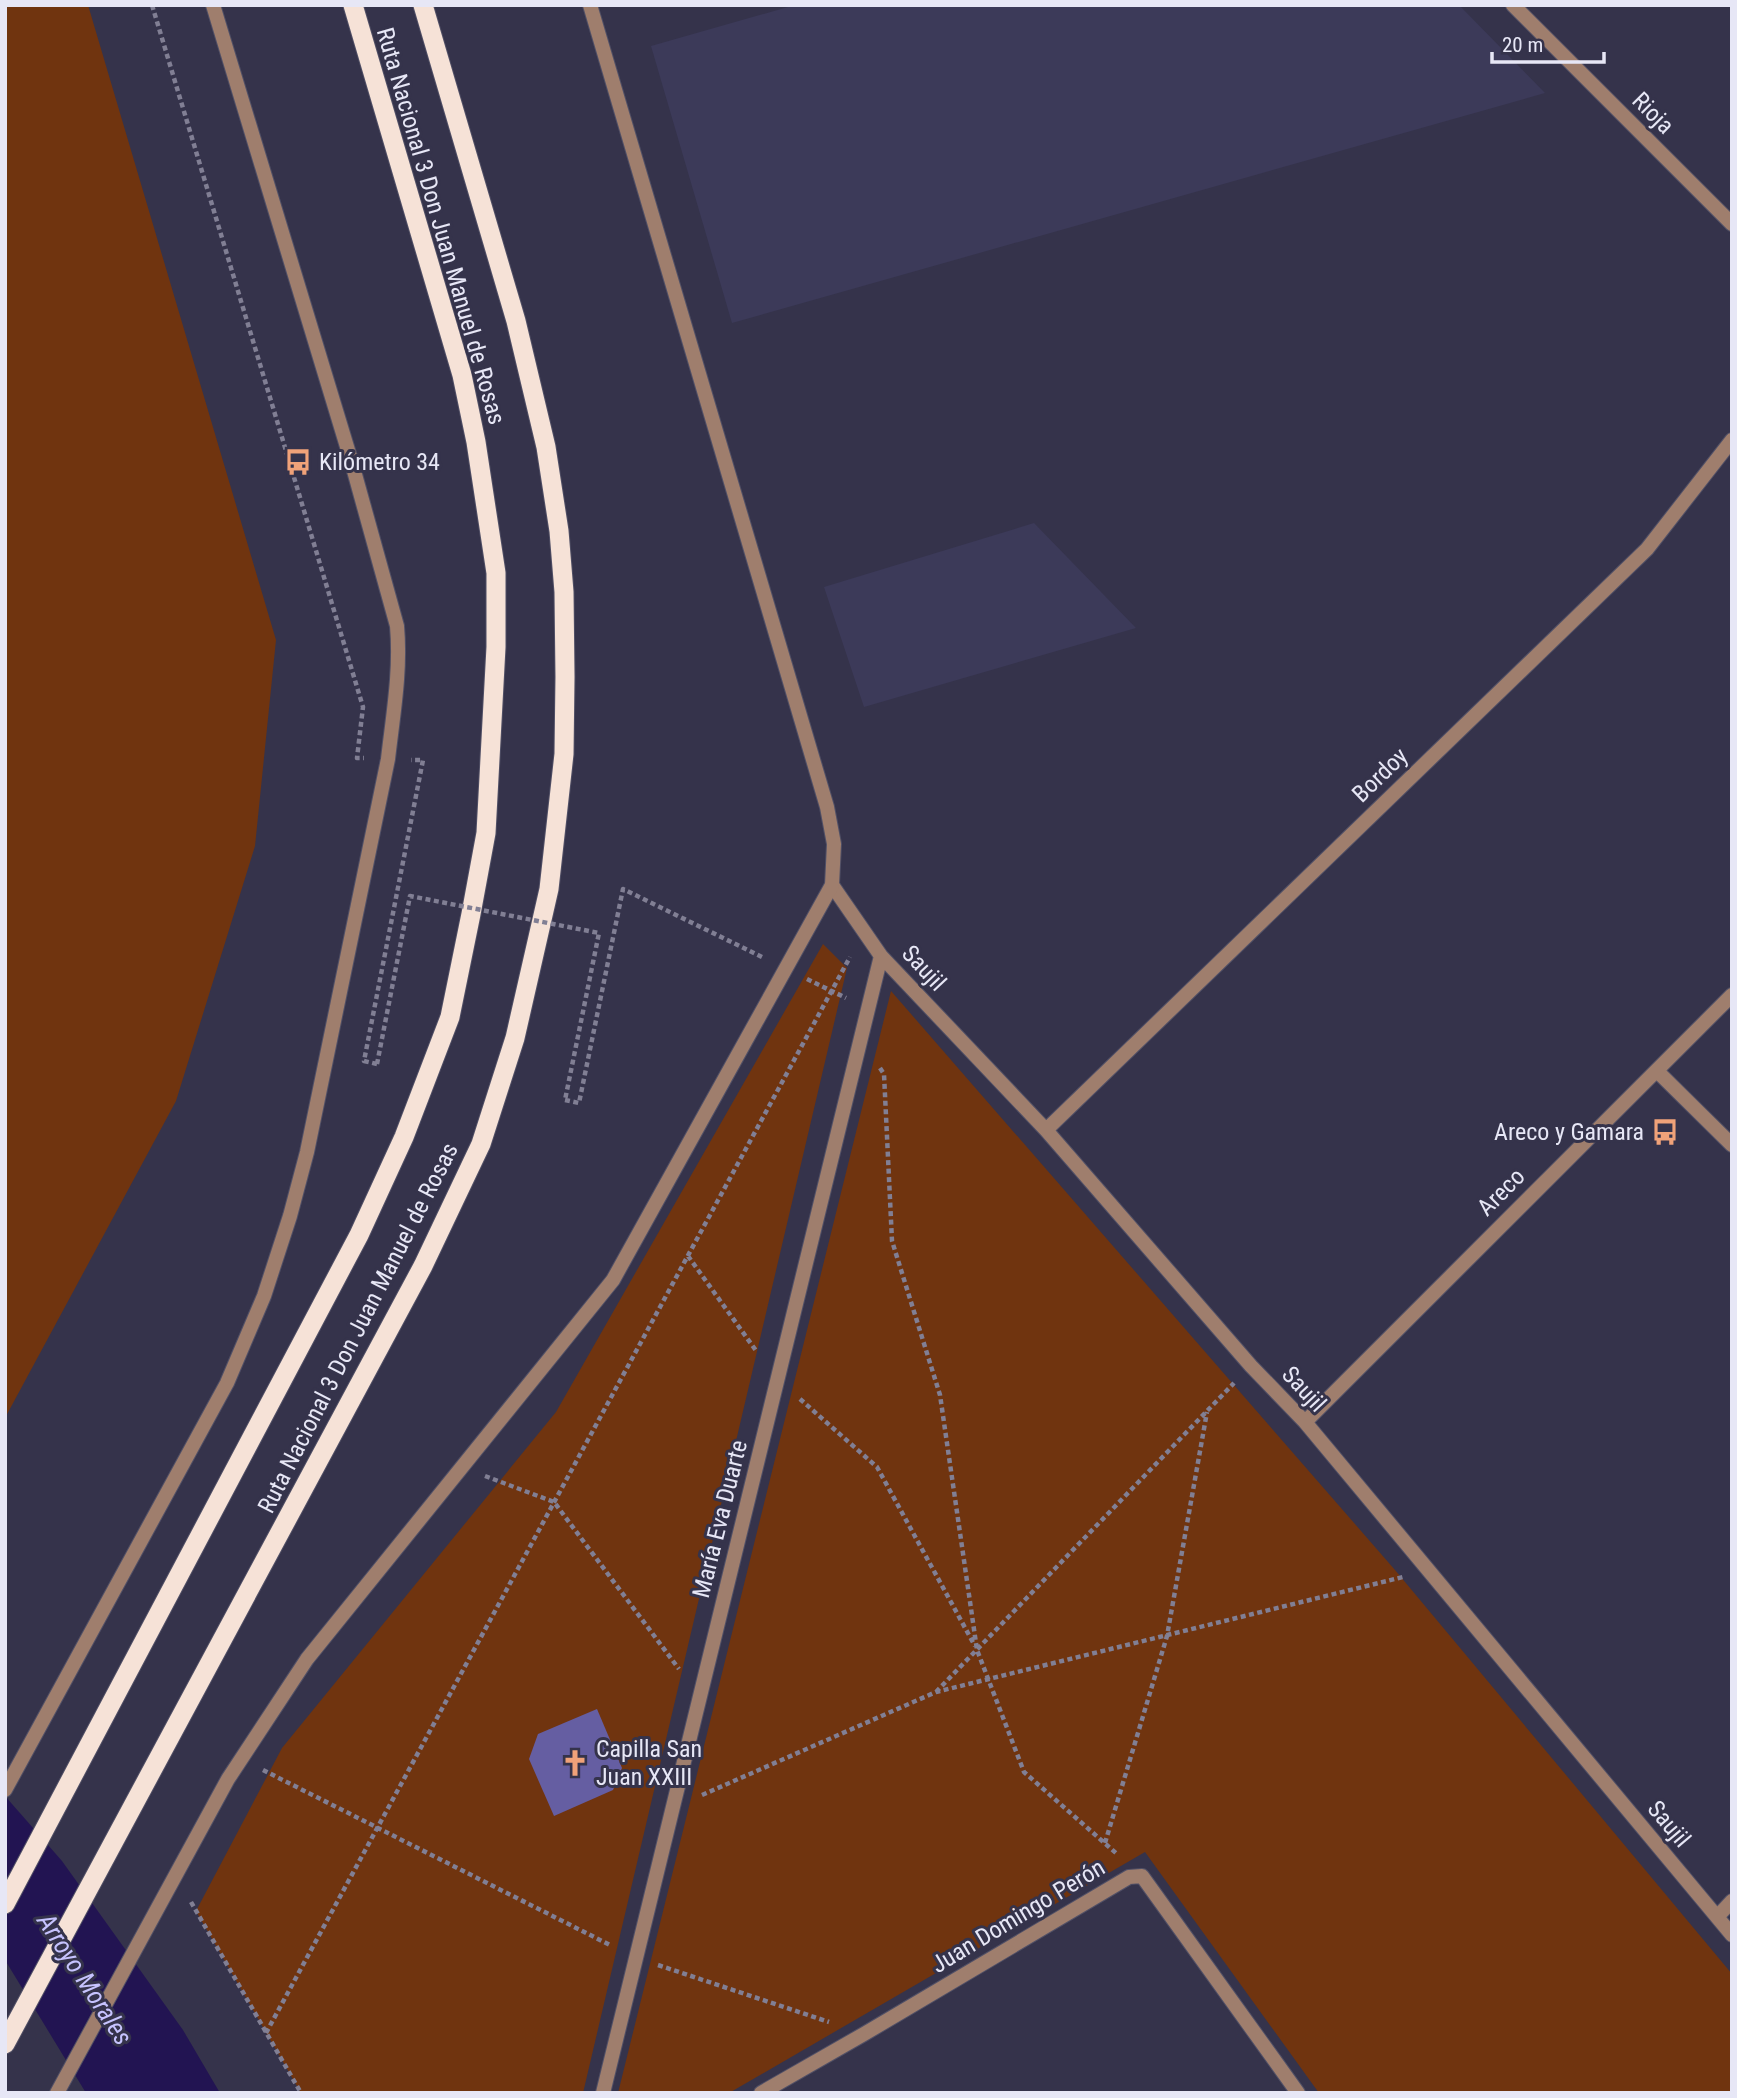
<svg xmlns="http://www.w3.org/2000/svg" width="1737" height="2098" font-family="'Roboto Condensed',sans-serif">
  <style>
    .built { fill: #3c3a59 }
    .green { fill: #70340f }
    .water { fill: #221452 }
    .building { fill: #655ea2 }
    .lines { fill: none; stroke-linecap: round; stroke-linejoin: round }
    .minor-casing { stroke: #515066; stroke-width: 16 }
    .tertiary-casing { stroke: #515066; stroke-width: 16 }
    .trunk-casing { stroke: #515066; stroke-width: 21 }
    .path { stroke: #817f94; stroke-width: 4.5; stroke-dasharray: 5 3.5; stroke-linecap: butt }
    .minor { stroke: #9f7e6d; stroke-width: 14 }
    .tertiary { stroke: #9f7e6d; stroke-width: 14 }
    .trunk { stroke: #f6e2d7; stroke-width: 19 }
    .path-bridge { stroke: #817f94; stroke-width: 4.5; stroke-dasharray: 5 3.5; stroke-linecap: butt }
    .labels { text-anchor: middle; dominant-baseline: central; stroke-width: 6; stroke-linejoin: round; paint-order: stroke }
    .street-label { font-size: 24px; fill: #e7e7f6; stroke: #35334b }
    .poi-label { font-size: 24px; fill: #e7e7f6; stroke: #35334b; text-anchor: start }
    .water-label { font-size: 26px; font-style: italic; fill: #c6c3fe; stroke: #35334b }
  </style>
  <rect width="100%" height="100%" fill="#35334b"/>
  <!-- built -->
  <path class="built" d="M 795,5 L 1459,5 L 1545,93 L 732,323 L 651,46 Z
    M 1034,523 L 1136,628 L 864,707 L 824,587 Z"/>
  <!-- green -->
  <path class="green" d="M 5,5 L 88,5 L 276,640 L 255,846 L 176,1101 L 5,1418 Z
    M 823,944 L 847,968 L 583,2093 L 301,2093 L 196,1911 L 282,1748 L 556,1412 Z
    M 891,991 L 1395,1570 L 1732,1974 L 1732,2093 L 1319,2093 L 1145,1852 L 729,2093 L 618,2093 Z"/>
  <!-- water -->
  <path class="water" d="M 5,1796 L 62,1861 L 183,2030 L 220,2093 L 86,2093 L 5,1960 Z"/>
  <!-- building -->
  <path class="building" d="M 597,1709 L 622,1768 L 613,1790 L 554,1816 L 529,1759 L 538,1734 Z"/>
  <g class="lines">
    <defs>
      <path id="minor" d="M 1513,5 L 1732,224
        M 832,885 L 881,956 L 1046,1130 L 1251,1366 L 1305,1422 L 1732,1935
        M 1657,1071 L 1732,1145
        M 1046,1130 L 1647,549 L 1732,440
        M 1305,1422 L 1732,995
        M 1717,1917 L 1732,1901
        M 603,2093 L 881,956
        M 761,2093 L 864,2034 L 1129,1877 L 1142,1876 L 1298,2093"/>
      <path id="tertiary" d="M 5,1790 L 227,1383 L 264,1296 L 290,1216 L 307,1152 L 388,759 C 393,715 401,671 397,626 L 351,460 L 213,5
        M 57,2093 L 228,1779 L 307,1659 L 613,1280 L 832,885 L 834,844 L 827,807 L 590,5"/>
      <path id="trunk" d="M 5,1904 L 359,1235 L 404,1137 L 450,1017 L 471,914 L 486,833 L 496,647 L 496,573 L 476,442 L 462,375 L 353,5
        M 5,2044 L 423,1266 L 481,1144 L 515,1038 L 549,889 L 564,754 L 565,677 L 564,592 L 559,531 L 546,447 L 516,321 L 423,5"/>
    </defs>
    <!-- minor casing -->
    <use href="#minor" class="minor-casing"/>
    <!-- tertiary casing -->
    <use href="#tertiary" class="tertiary-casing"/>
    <!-- trunk casing -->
    <use href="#trunk" class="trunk-casing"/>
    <!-- path -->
    <path class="path" d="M 152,5 L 363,707 L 357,758 L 364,758
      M 807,979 L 846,998
      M 377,1064 L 364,1061 L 423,760 L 411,760
      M 880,1068 L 884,1074 L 892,1241 L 940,1395 L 977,1650 L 1024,1772 L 1117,1854
      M 565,1100 L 579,1103 L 623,889 L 764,958
      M 688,1256 L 757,1352
      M 800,1399 L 877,1467 L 975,1646
      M 485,1476 L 554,1502 L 679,1669
      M 936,1692 L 1234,1383
      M 263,1770 L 612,1946
      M 702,1795 L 936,1692 L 1403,1577
      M 1105,1843 L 1167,1636 L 1207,1412
      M 191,1902 L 301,2093
      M 658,1965 L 829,2022
      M 266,2033 L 850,957"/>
    <!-- minor -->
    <use href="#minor" class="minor"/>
    <!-- tertiary -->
    <use href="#tertiary" class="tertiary"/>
    <!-- trunk -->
    <use href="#trunk" class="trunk"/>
    <!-- path-bridge -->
    <path class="path-bridge" d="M 377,1064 L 410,896 L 599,933 L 565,1100"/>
  </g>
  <!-- icons -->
  <defs>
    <symbol id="bus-bare" viewBox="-9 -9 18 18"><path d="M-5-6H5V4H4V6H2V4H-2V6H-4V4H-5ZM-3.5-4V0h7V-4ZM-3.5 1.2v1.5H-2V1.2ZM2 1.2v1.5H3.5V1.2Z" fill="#f0a279" stroke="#35334b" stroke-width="2.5" paint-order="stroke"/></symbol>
    <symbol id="church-bare" viewBox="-9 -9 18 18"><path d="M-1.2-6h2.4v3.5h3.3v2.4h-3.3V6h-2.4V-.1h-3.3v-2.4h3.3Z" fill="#f0a279" stroke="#35334b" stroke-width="2.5" paint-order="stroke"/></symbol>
  </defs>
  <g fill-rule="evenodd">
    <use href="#bus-bare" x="279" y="443" width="38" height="38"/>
    <use href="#bus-bare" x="1646" y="1113" width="38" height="38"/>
    <use href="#church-bare" x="556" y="1744" width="38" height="38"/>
  </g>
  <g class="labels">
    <!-- street labels -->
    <g class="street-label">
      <text transform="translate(1653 113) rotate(45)">Rioja</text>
      <text transform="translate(441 226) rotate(74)">Ruta Nacional 3 Don Juan Manuel de Rosas</text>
      <text transform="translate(1380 775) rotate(-44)">Bordoy</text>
      <text transform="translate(924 968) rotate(47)">Saujil</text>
      <text transform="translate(1501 1192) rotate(-45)">Areco</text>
      <text transform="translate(358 1328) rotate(-63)">Ruta Nacional 3 Don Juan Manuel de Rosas</text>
      <text transform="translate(1304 1389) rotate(47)">Saujil</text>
      <text transform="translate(720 1519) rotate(-76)">María Eva Duarte</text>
      <text transform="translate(1669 1824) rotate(50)">Saujil</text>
      <text transform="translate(1018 1916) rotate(-31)">Juan Domingo Perón</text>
    </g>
    <!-- poi labels -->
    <g class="poi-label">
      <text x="319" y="462">Kilómetro 34</text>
      <text x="1644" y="1132" text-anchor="end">Areco y Gamara</text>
      <text x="596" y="1749">Capilla San<tspan x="596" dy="28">Juan XXIII</tspan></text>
    </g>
    <!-- water labels -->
    <g class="water-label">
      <text transform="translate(85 1979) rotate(57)">Arroyo Morales</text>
    </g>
  </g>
  <!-- border -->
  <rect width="1737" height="2098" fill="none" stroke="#e7e7f6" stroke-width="14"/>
  <!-- scale -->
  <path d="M1492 52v10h112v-10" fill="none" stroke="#e7e7f6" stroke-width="3.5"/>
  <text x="1502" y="52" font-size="21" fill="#e7e7f6" stroke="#35334b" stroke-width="5" paint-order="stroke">20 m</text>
</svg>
